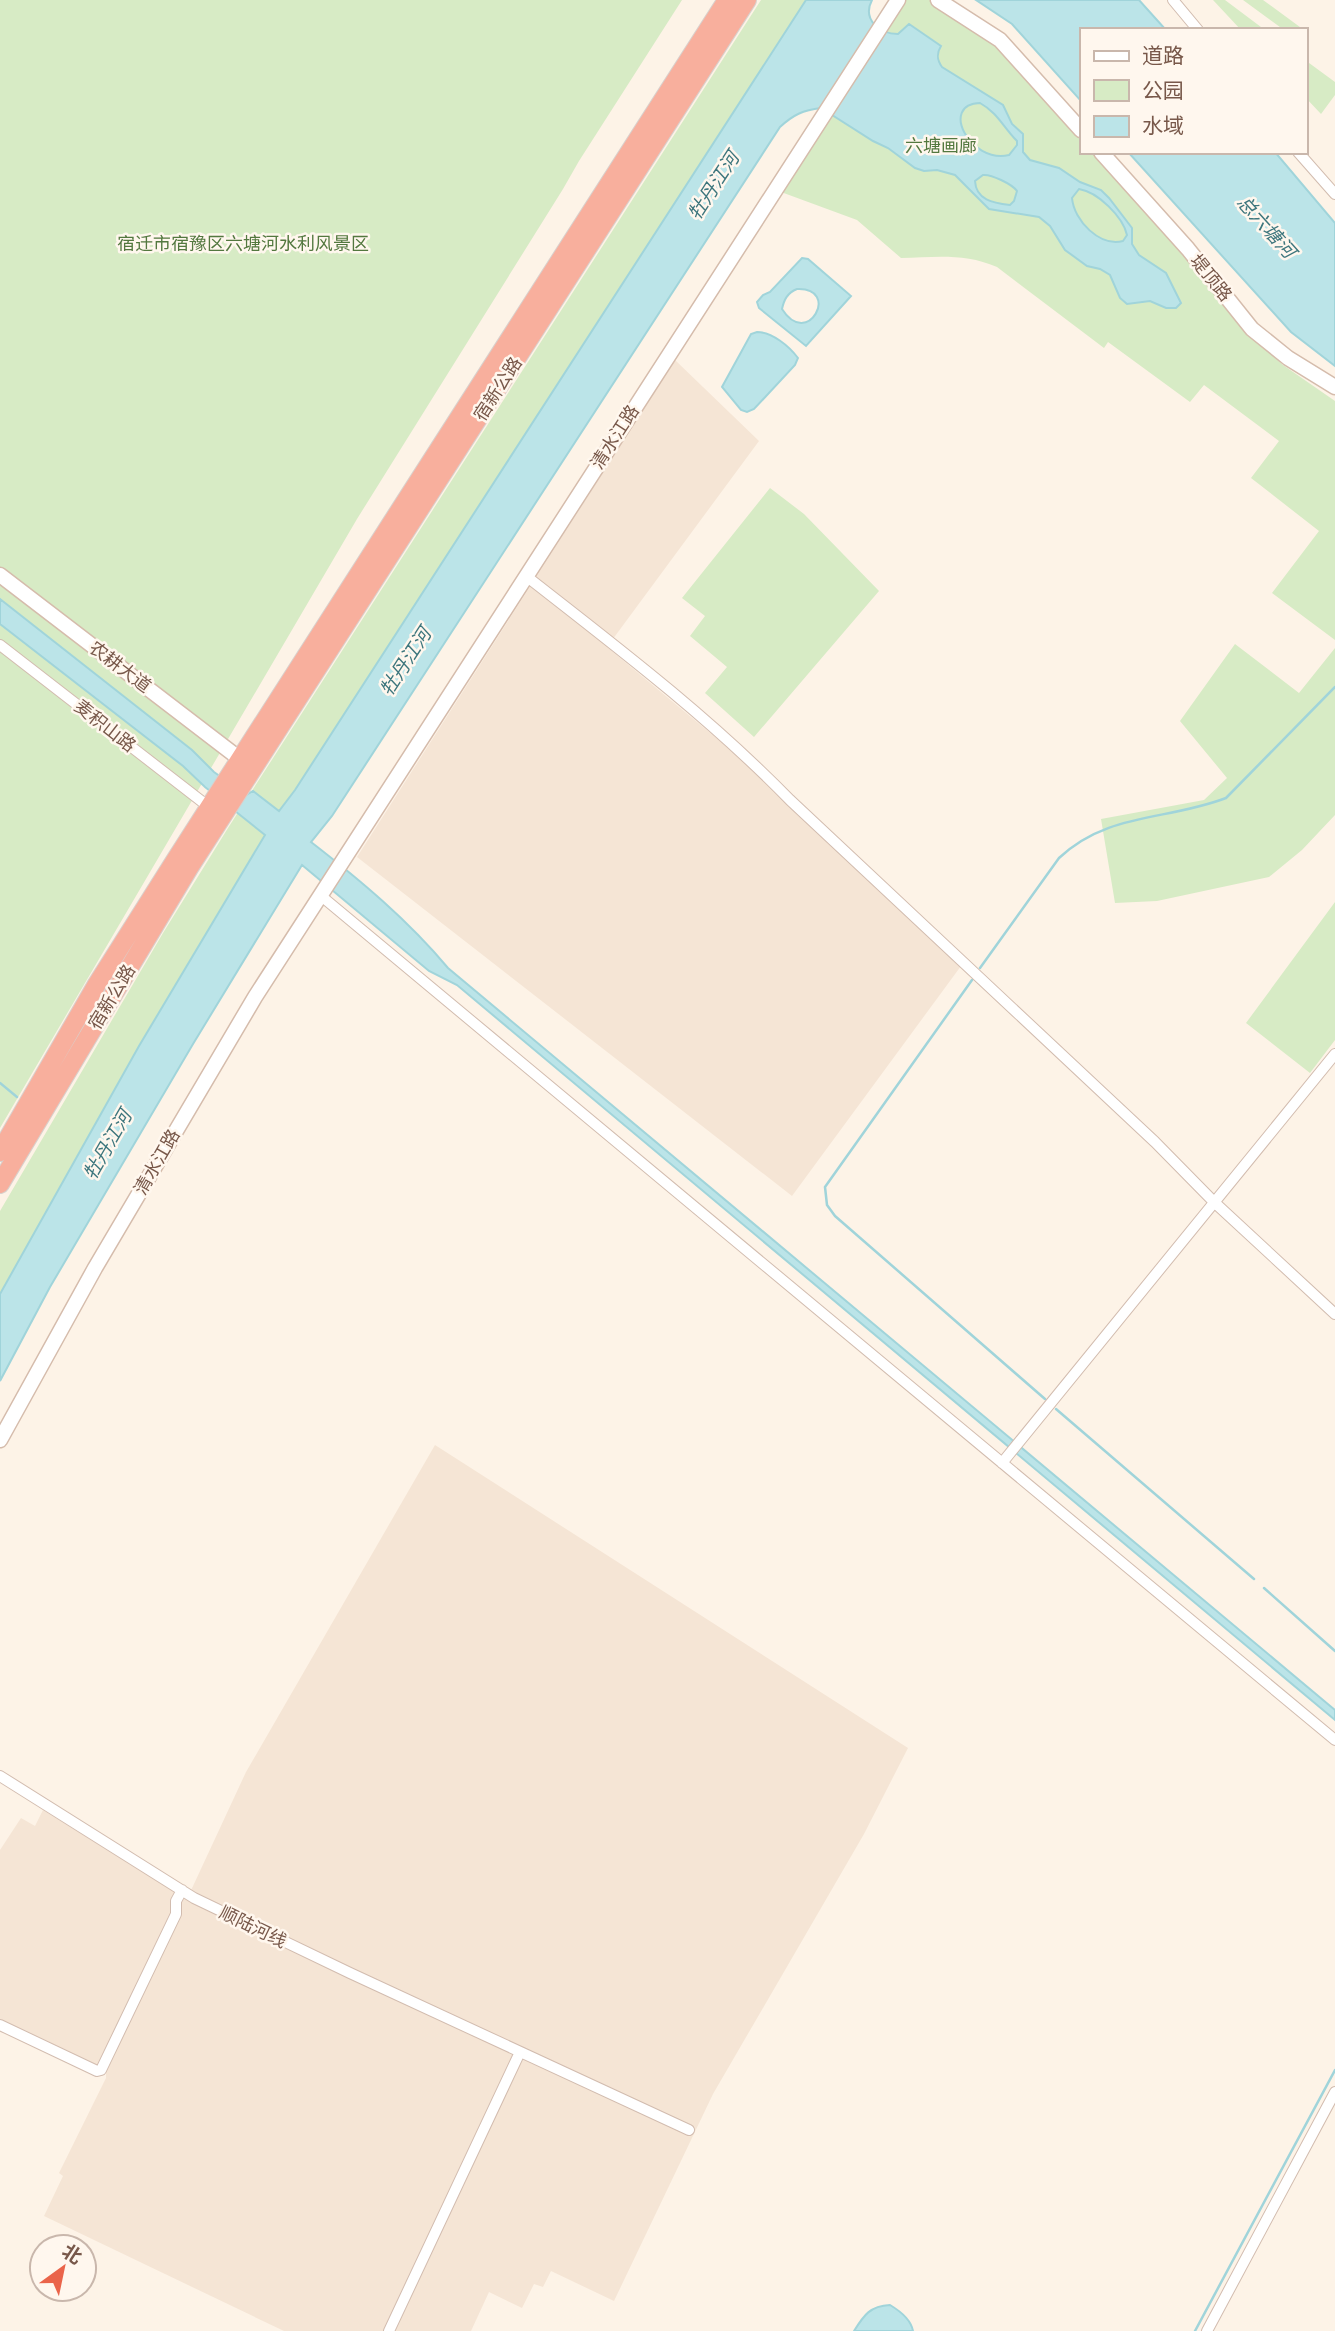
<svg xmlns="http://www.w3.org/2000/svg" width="1335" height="2331" font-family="'Varela Round','Noto Sans SC',sans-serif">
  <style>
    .residential { fill: #f5e5d5 }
    .green { fill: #d7ebc5 }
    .water { fill: #bbe4e8; stroke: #a0d4da; stroke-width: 2; fill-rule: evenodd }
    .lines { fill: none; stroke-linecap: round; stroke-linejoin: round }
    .stream { stroke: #a0d4da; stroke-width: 2.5 }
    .street-casing { stroke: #d2bcaf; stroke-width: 12 }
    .secondary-casing { stroke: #d5bcac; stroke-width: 17 }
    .highway-casing { stroke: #d9d0cc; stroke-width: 20 }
    .street { stroke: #fff; stroke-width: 10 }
    .secondary { stroke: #fff; stroke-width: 14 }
    .highway { stroke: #f8af9d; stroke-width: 18 }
    .labels { text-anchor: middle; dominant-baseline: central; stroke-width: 5; stroke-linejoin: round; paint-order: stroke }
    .park-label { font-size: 18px; fill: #53783f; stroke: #fff7ee }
    .street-label { font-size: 18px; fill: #78584a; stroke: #fff7ee }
    .water-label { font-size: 19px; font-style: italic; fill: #3d767d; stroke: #fff7ee }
  </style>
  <rect width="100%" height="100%" fill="#fdf3e7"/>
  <!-- residential -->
  <path class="residential" d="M 675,360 L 759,441 L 607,647 L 733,752 L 961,966 L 792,1196 L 357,857 Z
    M 435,1445 L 908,1748 L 864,1834 L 713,2094 L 614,2301 L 551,2271 L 543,2287 L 534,2284 L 522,2308 L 489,2292 L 471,2331 L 284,2331 L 44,2216 L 63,2176 L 59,2173 L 106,2078 L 106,2071 L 0,2020 L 0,1850 L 21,1818 L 35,1826 L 43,1810 L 187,1899 L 246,1772 Z"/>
  <!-- green -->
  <path class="green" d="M 0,0 L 682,0 L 579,161 L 563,189 L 357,519 L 0,1128 Z
    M 761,0 L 806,0 L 295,790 L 279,812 L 249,865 L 139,1046 L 0,1294 L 0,1211 L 163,933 L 228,828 Z
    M 904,0 L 931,0 L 998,44 L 1081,138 L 1081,152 L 1094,152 L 1173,241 L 1254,338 L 1283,365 L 1335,401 L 1335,640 L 1272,593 L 1319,531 L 1251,478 L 1279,441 L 1204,385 L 1190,402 L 1108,342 L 1104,348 L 997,267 C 965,253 936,257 901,258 L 857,220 L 781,192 Z
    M 1213,0 L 1225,0 L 1265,30 L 1241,30 Z
    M 1243,0 L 1263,0 L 1304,30 L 1284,30 Z
    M 1305,60 L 1335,82 L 1335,95 L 1321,114 L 1305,97 Z
    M 770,488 L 804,514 L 879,591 L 754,737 L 705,693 L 727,667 L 690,636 L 705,616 L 682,598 Z
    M 1235,644 L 1299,693 L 1335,648 L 1335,815 L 1302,850 L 1269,877 L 1157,901 L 1115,903 L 1101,819 L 1204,800 L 1227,778 L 1180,721 Z
    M 1335,902 L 1335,1040 L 1310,1073 L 1246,1023 Z"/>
  <!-- water -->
  <path class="water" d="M 806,0 L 872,0 C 862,19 879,34 898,34 L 909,24 L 941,46 C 936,54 937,60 942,67 L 1003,105 L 1012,124 L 1023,134 L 1023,152 L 1030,160 L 1059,168 L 1080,182 L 1101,190 L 1109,198 L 1132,228 L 1132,244 L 1139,255 L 1166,273 L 1181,303 L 1176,308 L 1166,308 L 1150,301 L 1127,304 L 1120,298 L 1110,275 L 1100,269 L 1087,266 L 1065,250 L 1050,226 L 1039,217 L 989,209 L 955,175 L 937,170 L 924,171 L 915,168 L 888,148 L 873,141 L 821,108 C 803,110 793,115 780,127 L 332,816 L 311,842 C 360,880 408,920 448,968 L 1335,1710 L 1335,1720 L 457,985 L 429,971 L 302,865 L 193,1044 L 50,1287 L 0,1381 L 0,1294 L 139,1046 L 265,835 L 205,787 L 183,766 L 0,624 L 0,599 L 192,750 L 214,772 L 246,795 L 253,791 L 279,811 L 295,790 ZM 980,103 C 998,113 1003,127 1017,141 L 1017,145 L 1009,155 C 970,164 939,104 980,103 ZM 983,175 C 991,174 1012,184 1017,191 L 1014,201 L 1010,205 C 993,203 976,200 975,181 ZM 1079,189 C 1098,192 1123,217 1127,235 L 1123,241 C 1100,247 1074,221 1072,198 Z
    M 976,0 L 1139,0 L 1166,30 L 1081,30 L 1081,101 L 1012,24 Z
    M 1128,152 L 1275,152 L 1335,223 L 1335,366 L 1291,332 Z
    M 802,258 L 808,259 L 851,296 L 806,346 L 759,308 L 757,302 L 763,295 L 770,292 ZM 797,289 C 841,287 808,350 782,309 C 784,300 787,293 797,289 Z
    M 757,332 C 772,332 789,346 798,358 L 795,365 L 754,409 L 747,412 L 741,410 L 722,387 L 751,334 Z
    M 890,2305 C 900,2311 911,2319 913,2331 L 854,2331 C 864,2315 870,2306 890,2305 Z"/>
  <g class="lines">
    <!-- stream -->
    <path class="stream" d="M 980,968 L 1059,858 C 1108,812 1166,821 1226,798 L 1335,687
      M 972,980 L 825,1187 L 827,1205 L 835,1216 L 1045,1399
      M 0,1083 L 17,1097
      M 1056,1409 L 1254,1579
      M 1264,1588 L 1335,1651
      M 1195,2331 L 1335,2070"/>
    <defs>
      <path id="street" d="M 1173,0 L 1198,30
        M 1298,152 L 1335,194
        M 526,576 C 617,647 709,717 790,800 L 1155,1142 L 1214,1202 L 1335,1314
        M 0,645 L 209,807
        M 320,895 L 1335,1740
        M 1002,1463 L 1335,1054
        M 0,1776 L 194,1898 L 350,1973 L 689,2130
        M 0,2025 L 97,2071 L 101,2070 L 176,1914 L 176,1901 L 182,1890
        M 389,2331 L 520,2052
        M 1207,2331 L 1335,2092"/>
      <path id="secondary" d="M 938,0 L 1000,40 L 1081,130
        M 1101,152 L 1188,249 L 1252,329 L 1288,358 L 1335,387
        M 0,575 L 240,759
        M 0,1440 L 95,1268 L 255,997 L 898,0"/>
      <path id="highway" d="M 0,1152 L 97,984 L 176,859 L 727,0
        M 0,1184 L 189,868 L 747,0"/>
    </defs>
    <!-- street casing -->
    <use href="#street" class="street-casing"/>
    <!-- secondary casing -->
    <use href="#secondary" class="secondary-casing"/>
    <!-- highway casing -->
    <use href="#highway" class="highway-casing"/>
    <!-- street -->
    <use href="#street" class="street"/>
    <!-- secondary -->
    <use href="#secondary" class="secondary"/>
    <!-- highway -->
    <use href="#highway" class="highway"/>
  </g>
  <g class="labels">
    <!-- park labels -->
    <g class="park-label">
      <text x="941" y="146">六塘画廊</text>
      <text x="243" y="244">宿迁市宿豫区六塘河水利风景区</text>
    </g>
    <!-- street labels -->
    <g class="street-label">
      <text transform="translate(1211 278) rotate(51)">堤顶路</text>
      <text transform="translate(498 389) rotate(-57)">宿新公路</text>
      <text transform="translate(615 437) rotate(-57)">清水江路</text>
      <text transform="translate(120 667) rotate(37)">农耕大道</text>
      <text transform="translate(105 726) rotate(38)">麦积山路</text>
      <text transform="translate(112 997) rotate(-59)">宿新公路</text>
      <text transform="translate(157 1162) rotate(-60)">清水江路</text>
      <text transform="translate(253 1927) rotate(26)">顺陆河线</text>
    </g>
    <!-- water labels -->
    <g class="water-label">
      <text transform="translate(714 186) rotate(-57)">牡丹江河</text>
      <text transform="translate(1266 227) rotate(48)">总六塘河</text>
      <text transform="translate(406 662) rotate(-57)">牡丹江河</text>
      <text transform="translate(108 1145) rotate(-60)">牡丹江河</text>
    </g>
  </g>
  <!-- legend -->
  <rect x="1080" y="28" width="228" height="126" fill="#fff7ee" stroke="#c9b7ac" stroke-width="2"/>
  <rect x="1094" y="51" width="35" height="10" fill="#ffffff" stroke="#c9b7ac" stroke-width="2"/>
  <text x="1142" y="63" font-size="21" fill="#78584a">道路</text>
  <rect x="1094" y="80" width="35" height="21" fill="#d7ebc5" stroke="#c9b7ac" stroke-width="2"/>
  <text x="1142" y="98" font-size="21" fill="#78584a">公园</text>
  <rect x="1094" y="116" width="35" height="21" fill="#bbe4e8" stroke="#c9b7ac" stroke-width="2"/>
  <text x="1142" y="133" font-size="21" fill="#78584a">水域</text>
  <!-- north arrow -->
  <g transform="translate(63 2268) rotate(33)"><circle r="33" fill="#fff7ee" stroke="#c9b7ac" stroke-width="2"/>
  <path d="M0-5L12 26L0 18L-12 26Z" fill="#ea644a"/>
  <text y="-10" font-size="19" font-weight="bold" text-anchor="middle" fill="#78584a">北</text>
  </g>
</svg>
